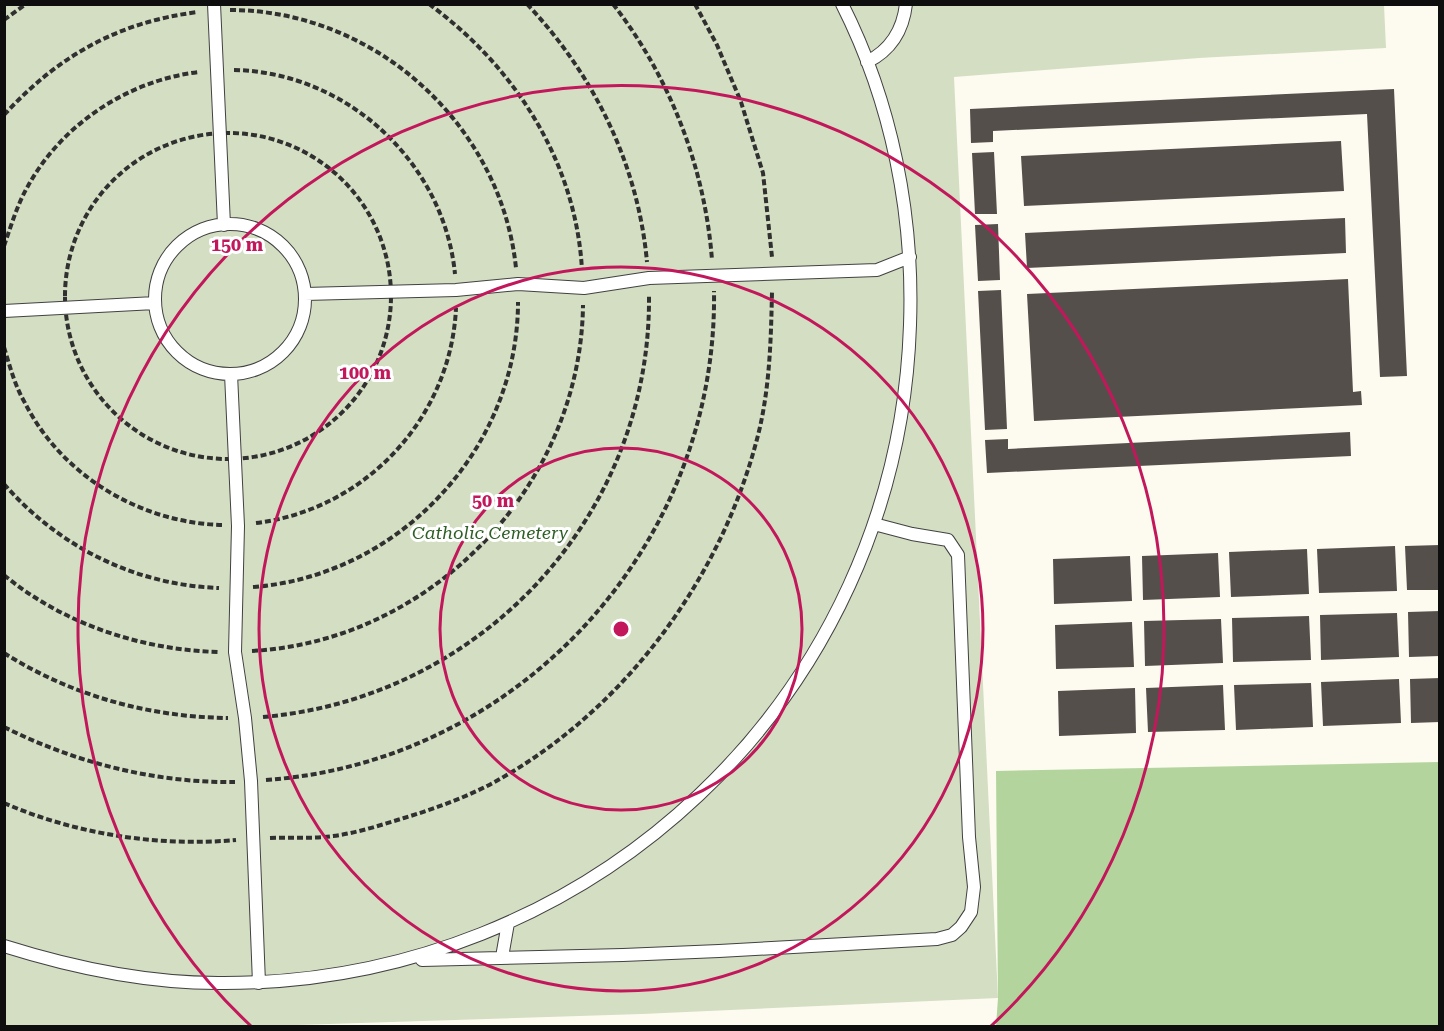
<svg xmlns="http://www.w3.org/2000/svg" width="1444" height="1031" font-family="'Roboto Serif',serif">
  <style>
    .forest { fill: #b4d49e }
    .cemetery { fill: #d4dec3 }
    .building { fill: #554f4b }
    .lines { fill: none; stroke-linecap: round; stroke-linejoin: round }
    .lane-casing { stroke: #414141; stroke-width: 14 }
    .path { stroke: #303030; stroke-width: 4; stroke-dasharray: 6 3; stroke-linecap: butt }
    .lane { stroke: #fff; stroke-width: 12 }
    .ring { fill: none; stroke: #c2185b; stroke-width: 3 }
    .labels { text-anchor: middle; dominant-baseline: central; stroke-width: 6; stroke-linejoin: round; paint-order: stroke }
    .park-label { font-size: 18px; font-style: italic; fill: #2e5f24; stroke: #fff }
    .centre { fill: #c2185b; stroke: #fff; stroke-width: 3 }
    .ring-label { font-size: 18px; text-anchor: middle; font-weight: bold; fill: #c2185b; stroke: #fff; stroke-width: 6; stroke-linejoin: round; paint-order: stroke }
  </style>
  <rect width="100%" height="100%" fill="#fdfbf0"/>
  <!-- forest -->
  <path class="forest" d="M 1439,762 L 1439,1026 L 996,1026 L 998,998 L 996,771 Z"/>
  <!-- cemetery -->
  <path class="cemetery" d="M 5,5 L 1384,5 L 1386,48 L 1199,58 L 954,77 L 998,998 L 642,1014 L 266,1026 L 5,1026 Z"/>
  <!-- building -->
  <path class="building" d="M 1394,89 L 1407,376 L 1380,377 L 1367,114 L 993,131 L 993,142 L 971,143 L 970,109 Z
    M 1341,141 L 1344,191 L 1024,206 L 1021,156 Z
    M 994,152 L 997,214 L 975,214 L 972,153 Z
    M 1345,218 L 1346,253 L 1027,268 L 1025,233 Z
    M 998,224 L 1000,280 L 978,281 L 975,225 Z
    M 1348,279 L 1353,392 L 1361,391 L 1362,405 L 1034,421 L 1027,294 Z
    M 1001,290 L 1007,429 L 985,430 L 978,291 Z
    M 1350,432 L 1351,456 L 987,473 L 985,440 L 1008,439 L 1008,449 Z
    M 1440,545 L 1440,590 L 1407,590 L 1405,546 Z
    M 1395,546 L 1397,591 L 1319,593 L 1317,549 Z
    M 1307,549 L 1309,594 L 1231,597 L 1229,552 Z
    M 1218,553 L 1220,597 L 1143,600 L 1142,556 Z
    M 1130,556 L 1132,601 L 1054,604 L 1053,559 Z
    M 1440,611 L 1440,656 L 1409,657 L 1408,612 Z
    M 1397,613 L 1399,657 L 1321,660 L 1320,615 Z
    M 1309,616 L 1311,660 L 1233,662 L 1232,618 Z
    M 1221,619 L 1223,663 L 1145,666 L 1144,621 Z
    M 1132,622 L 1134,667 L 1056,669 L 1055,625 Z
    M 1440,678 L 1440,722 L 1411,723 L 1410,679 Z
    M 1399,679 L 1401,723 L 1323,726 L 1321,682 Z
    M 1311,683 L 1313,727 L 1236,730 L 1234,685 Z
    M 1223,685 L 1225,730 L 1148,732 L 1146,688 Z
    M 1135,688 L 1136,733 L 1059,736 L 1058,691 Z"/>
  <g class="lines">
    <defs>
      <path id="lane" d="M 214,4 L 224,225
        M 867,62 C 891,50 903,31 906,4
        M155 299a75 75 0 1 1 150 0a75 75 0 1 1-150 0Z
        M 305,294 L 456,290 L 518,284 L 584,288 L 649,278 L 877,270 L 910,257
        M 4,311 L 155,303
        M 231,374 L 238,526 L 235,652 L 245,718 L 251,781 L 259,983
        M 4,946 C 74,968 146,983 218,983 C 590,986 898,698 910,325 C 914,215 892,103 842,4
        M 502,957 L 508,923
        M 422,960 L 623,955 L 719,951 L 937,939 L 952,935 L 961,927 L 971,912 L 974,887 L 969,837 L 958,555 L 948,540 L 912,534 L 874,524"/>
    </defs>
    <!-- lane casing -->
    <use href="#lane" class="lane-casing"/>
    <!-- path -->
    <path class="path" d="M 429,4 C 515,67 576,162 582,270
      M 527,4 C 594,75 638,164 647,262
      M 613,4 C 670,77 705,168 712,260
      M 695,4 L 717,45 L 741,102 L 763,173 L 772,257
      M 230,10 C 374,10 501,124 516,268
      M 4,20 L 26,4
      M 234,70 C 346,72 444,162 455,274
      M 4,115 C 58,56 118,22 198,12
      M65 296a163 163 0 1 1 326 0a163 163 0 1 1-326 0Z
      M 4,246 C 11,226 17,205 28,186 C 62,124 129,80 199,72
      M 4,347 C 10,367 15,386 25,403 C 62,476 141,523 222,525
      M 4,484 C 59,547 135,585 219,588
      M 256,523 C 365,510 451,418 456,308
      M 4,575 C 63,624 142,650 218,652
      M 253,587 C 399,576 518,449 518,302
      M 252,651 C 432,641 581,485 583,305
      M 4,653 C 72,696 149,717 228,718
      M 263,717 C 481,698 651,516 649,296
      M 4,727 C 76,763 155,783 235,782
      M 266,780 C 519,762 718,545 714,291
      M 4,803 C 75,834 158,847 236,840
      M 270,838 C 291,837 312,839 333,836 C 357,833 381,825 404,818 C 437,808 470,796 500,779 C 630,705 726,571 760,427 C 770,382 771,337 772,292"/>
    <!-- lane -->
    <use href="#lane" class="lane"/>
  </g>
  <!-- distance rings -->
  <g class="ring">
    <circle cx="621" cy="629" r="181"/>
    <circle cx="621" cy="629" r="362"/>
    <path d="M251 1026A543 543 0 1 1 991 1026"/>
  </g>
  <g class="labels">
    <!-- park labels -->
    <g class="park-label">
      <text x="490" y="532">Catholic Cemetery</text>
    </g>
  </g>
  <circle cx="621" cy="629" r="9" class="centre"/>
  <g class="ring-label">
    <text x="237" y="251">150 m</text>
    <text x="365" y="379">100 m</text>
    <text x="493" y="507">50 m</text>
  </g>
  <!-- border -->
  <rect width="1444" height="1031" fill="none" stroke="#0e0e0e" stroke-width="12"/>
</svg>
